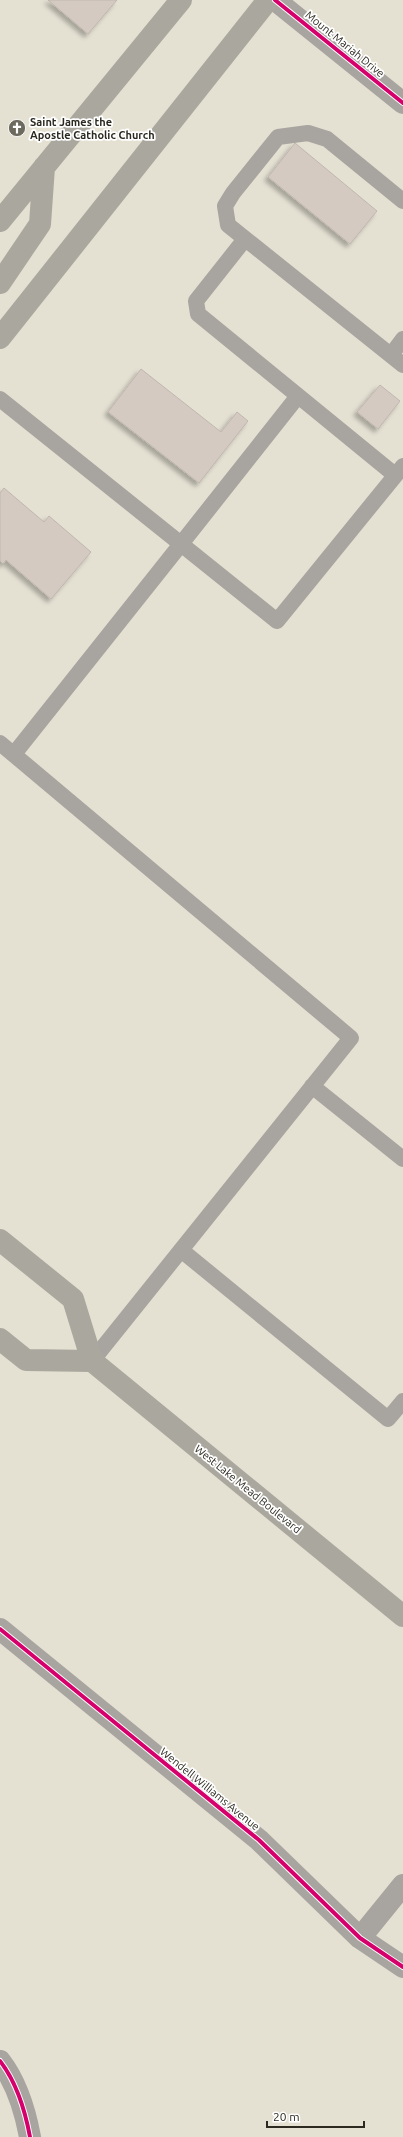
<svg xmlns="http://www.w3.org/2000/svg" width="403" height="2137" font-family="Ubuntu,sans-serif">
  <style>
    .building { fill: #d5cac1; stroke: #bfb7af; filter: url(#shadow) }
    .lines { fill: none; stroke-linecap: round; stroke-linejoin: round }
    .lane { stroke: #a8a49f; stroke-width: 16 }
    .street { stroke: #a8a49f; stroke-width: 22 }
    .primary { stroke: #aaa79e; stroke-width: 22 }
    .cycleway-casing { stroke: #fff; stroke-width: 6 }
    .cycleway { stroke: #d6006c; stroke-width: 4 }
    .labels { text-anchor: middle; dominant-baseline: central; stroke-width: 3.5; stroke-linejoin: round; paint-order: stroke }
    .street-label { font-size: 11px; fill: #2c2a20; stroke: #fff }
    .poi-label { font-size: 11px; font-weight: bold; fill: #2c2a20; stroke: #fff; text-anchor: start }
  </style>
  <defs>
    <filter id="shadow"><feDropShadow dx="-3.5" dy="3.5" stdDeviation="2" flood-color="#0004"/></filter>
  </defs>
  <rect width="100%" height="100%" fill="#e4e0d2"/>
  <!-- building -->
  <path class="building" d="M 48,0 L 117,0 L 88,34 Z
    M 295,143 L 377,211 L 350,244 L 268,177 Z
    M 141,369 L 221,432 L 237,412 L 248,421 L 199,483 L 108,412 Z
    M 380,385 L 400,401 L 378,429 L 357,412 Z
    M 4,488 L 44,522 L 49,516 L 91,552 L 51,599 L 6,560 L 3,564 L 0,561 L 0,493 Z"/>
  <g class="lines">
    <!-- lane -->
    <path class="lane" d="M 403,201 L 327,139 L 308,133 L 278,137 L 233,193 L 225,206 L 228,225 L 403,365
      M 245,239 L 196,301 L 198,314 L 395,475
      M 391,355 L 403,339
      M 0,399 L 181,544 L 298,396
      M 0,743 L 351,1038 L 92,1361
      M 14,754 L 181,544 L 277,621 L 403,466
      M 312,1086 L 403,1159
      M 181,1250 L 388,1419 L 403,1401"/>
    <!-- street -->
    <path class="street" d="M 275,0 L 403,103
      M 0,1629 L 259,1840 L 360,1938 L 403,1967
      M 360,1938 L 403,1885
      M 0,2061 C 17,2083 25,2110 30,2137"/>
    <!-- primary -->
    <path class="primary" d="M 0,221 L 181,0
      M 0,283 L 40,224 L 44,167
      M 0,338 L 268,0
      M 0,1240 L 73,1299 L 92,1361 L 403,1616
      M 0,1339 L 26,1360 L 92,1361"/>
    <defs>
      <path id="cycleway" d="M 275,0 L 403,103
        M 0,1629 L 259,1840 L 360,1938 L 403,1967
        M 0,2061 C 17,2083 25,2110 30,2137"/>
    </defs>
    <!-- cycleway casing -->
    <use href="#cycleway" class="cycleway-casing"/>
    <!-- cycleway -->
    <use href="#cycleway" class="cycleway"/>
  </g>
  <!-- icons -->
  <defs>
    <symbol id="church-disc" viewBox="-11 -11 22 22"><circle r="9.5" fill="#6c6a5e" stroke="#fff"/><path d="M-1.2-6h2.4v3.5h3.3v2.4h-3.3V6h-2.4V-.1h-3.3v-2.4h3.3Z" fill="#fff"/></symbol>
  </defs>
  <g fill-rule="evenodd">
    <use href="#church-disc" x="7" y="118" width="20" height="20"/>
  </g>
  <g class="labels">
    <!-- street labels -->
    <g class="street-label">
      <text transform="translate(345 44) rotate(39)">Mount Mariah Drive</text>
      <text transform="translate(248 1489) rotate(39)">West Lake Mead Boulevard</text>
      <text transform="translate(210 1789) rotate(39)">Wendell Williams Avenue</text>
    </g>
    <!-- poi labels -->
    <g class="poi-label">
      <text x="30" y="122">Saint James the<tspan x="30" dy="13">Apostle Catholic Church</tspan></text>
    </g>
  </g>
  <!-- scale -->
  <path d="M267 2121v6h97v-6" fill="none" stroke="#2c2a20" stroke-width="2"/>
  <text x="273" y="2121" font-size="12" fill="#2c2a20" stroke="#ffffff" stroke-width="3" paint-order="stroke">20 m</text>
</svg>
